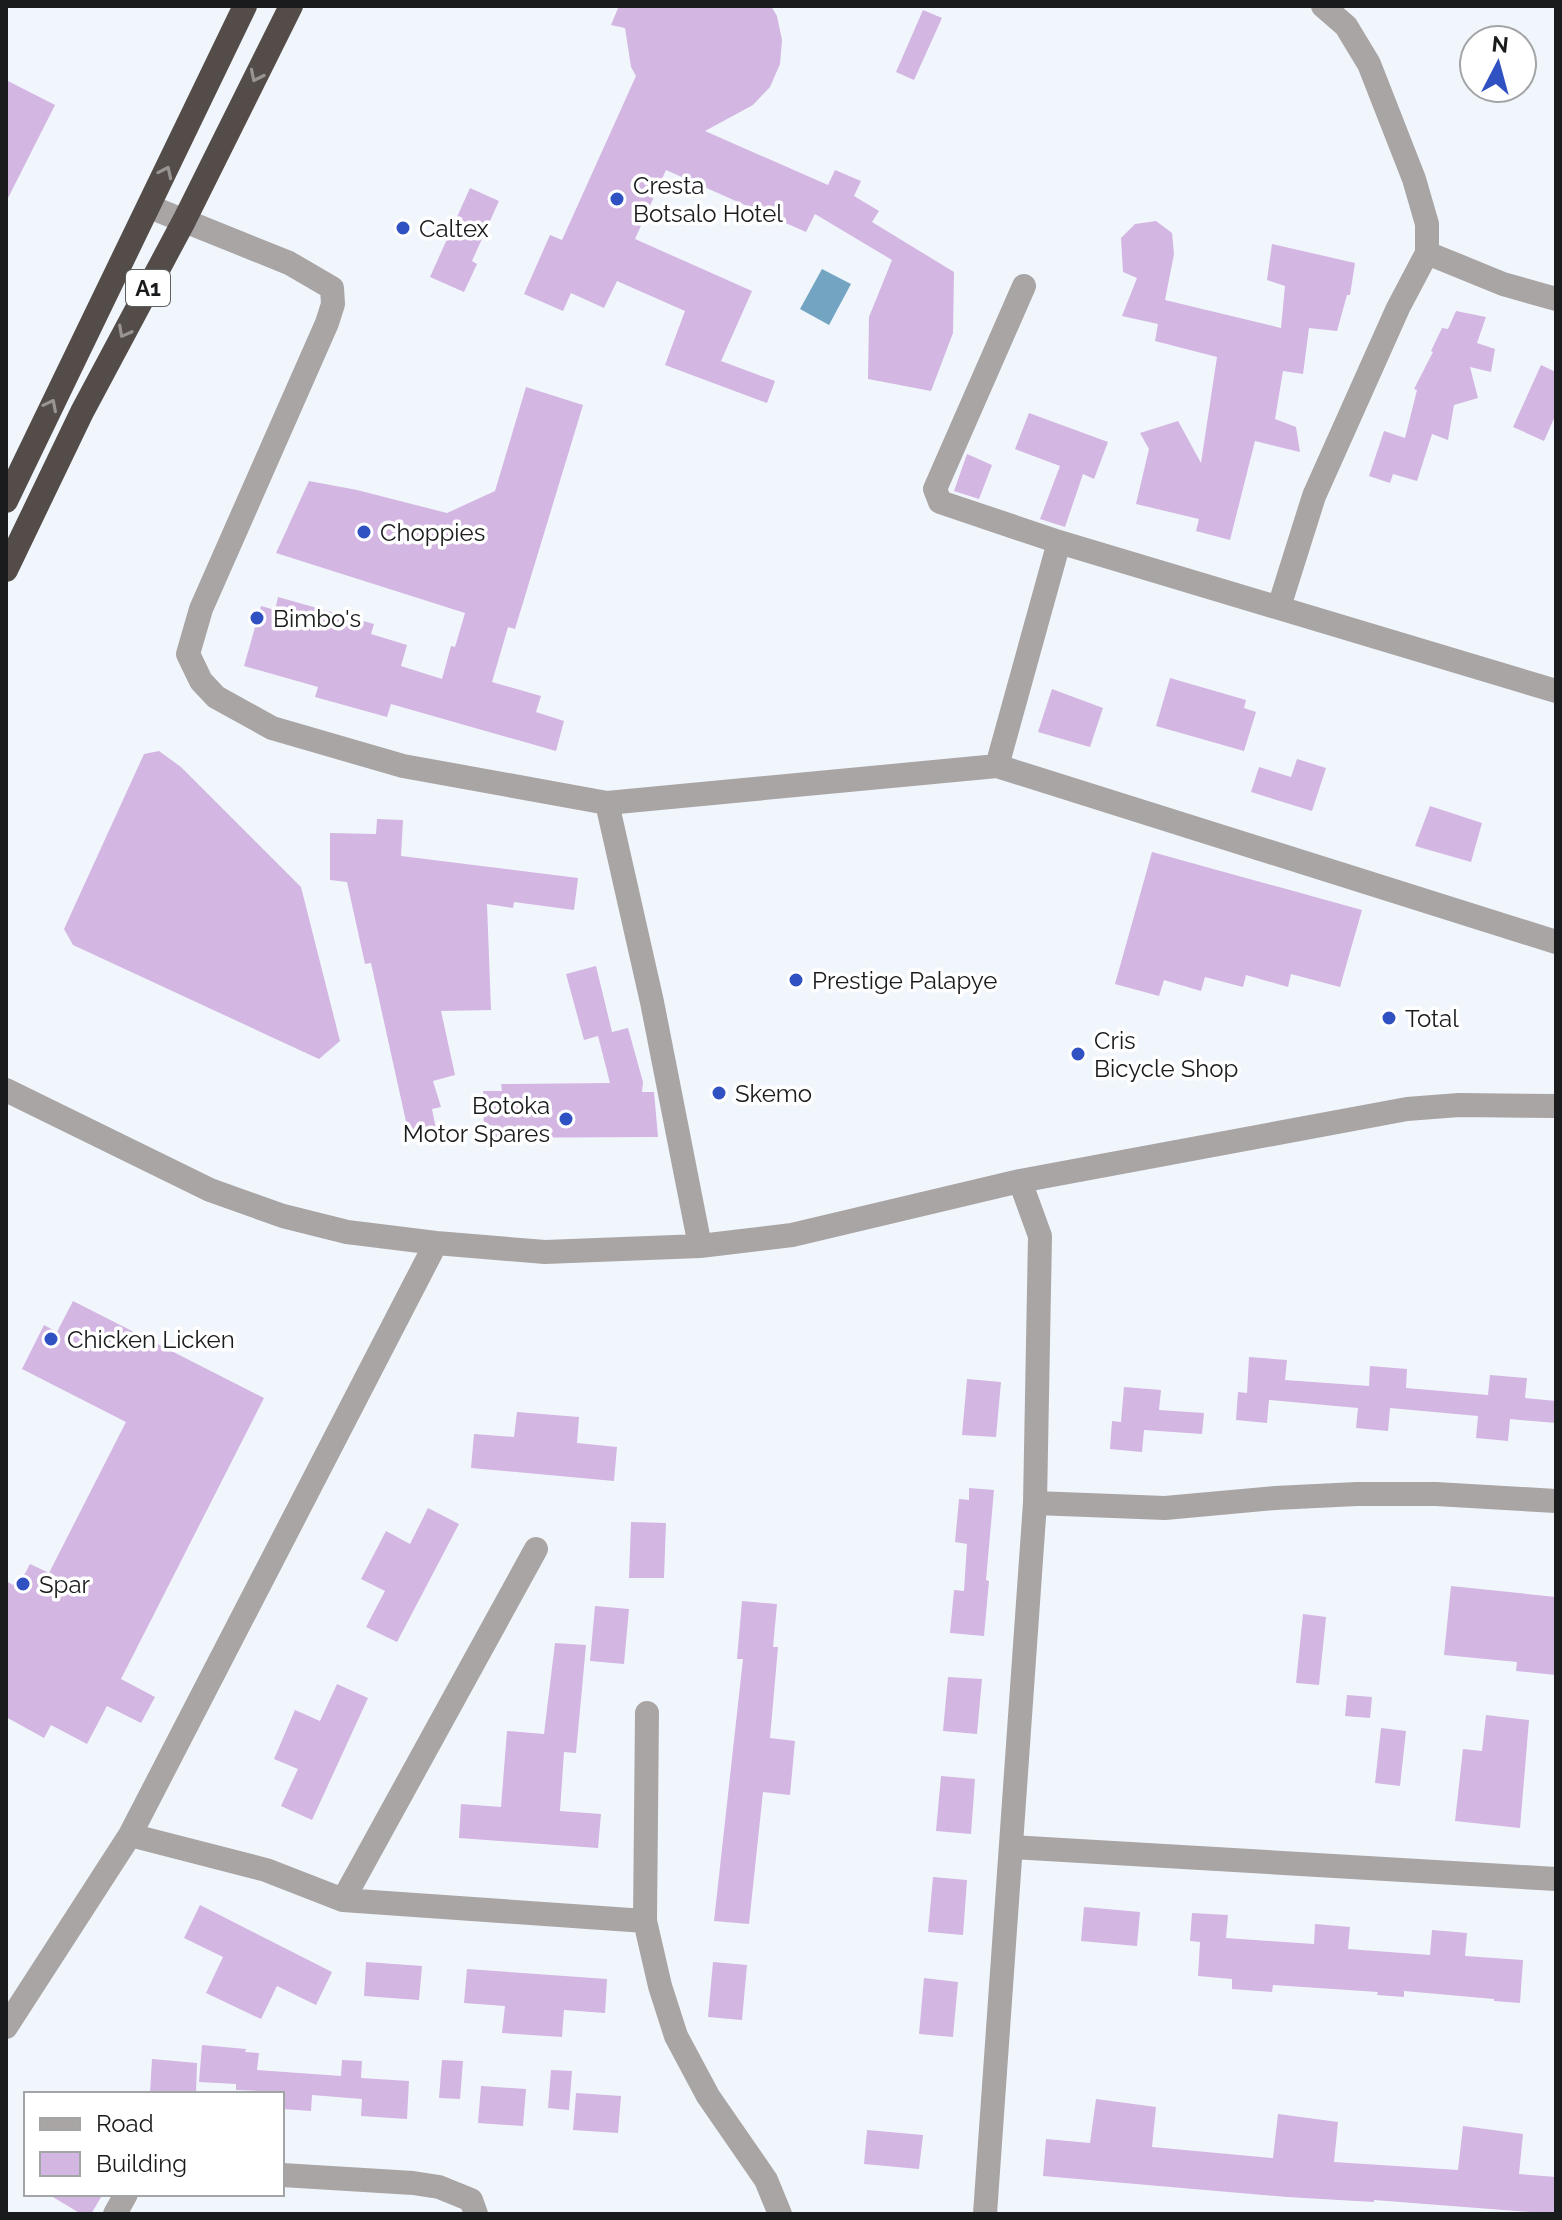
<svg xmlns="http://www.w3.org/2000/svg" width="1562" height="2220" font-family="Raleway,sans-serif">
  <style>
    .water { fill: #73a5c3 }
    .building { fill: #d3b6e2 }
    .lines { fill: none; stroke-linecap: round; stroke-linejoin: round }
    .minor { stroke: #a9a5a4; stroke-width: 24 }
    .highway { stroke: #534c49; stroke-width: 24 }
    .oneway { stroke: #989492 }
    .poi-dot { fill: #2f51c1; stroke: #fff; stroke-width: 3 }
    .labels { text-anchor: middle; dominant-baseline: central; stroke-width: 7; stroke-linejoin: round; paint-order: stroke }
    .shield { fill: #fff; stroke: #5e5f61; stroke-width: 2 }
    .shield-label { font-size: 22px; font-weight: bold; fill: #191b1d }
    .poi-label { font-size: 24px; fill: #191b1d; stroke: #fff; text-anchor: start }
  </style>
  <rect width="100%" height="100%" fill="#f1f6fd"/>
  <!-- water -->
  <path class="water" d="M 822,269 L 851,284 L 829,325 L 800,309 Z"/>
  <!-- building -->
  <path class="building" d="M 619,6 L 771,6 L 777,16 L 782,40 L 780,64 L 770,87 L 753,105 L 705,131 L 828,185 L 835,170 L 861,181 L 854,196 L 879,211 L 872,222 L 954,272 L 953,333 L 931,391 L 868,379 L 869,317 L 892,260 L 815,214 L 806,232 L 666,170 L 635,239 L 752,291 L 721,361 L 775,381 L 767,403 L 665,365 L 685,311 L 617,281 L 604,308 L 571,293 L 563,311 L 524,294 L 550,235 L 562,240 L 636,76 L 631,67 L 625,28 L 611,25 Z
    M 923,10 L 942,18 L 914,80 L 896,72 Z
    M 6,80 L 55,105 L 6,202 Z
    M 470,188 L 499,201 L 472,261 L 477,264 L 464,292 L 430,277 Z
    M 1156,221 L 1172,233 L 1174,254 L 1165,300 L 1281,328 L 1285,286 L 1267,280 L 1272,244 L 1355,263 L 1350,295 L 1347,295 L 1337,331 L 1309,328 L 1303,374 L 1283,371 L 1275,419 L 1296,427 L 1300,452 L 1255,441 L 1230,540 L 1196,531 L 1199,519 L 1136,504 L 1149,449 L 1140,433 L 1178,421 L 1201,463 L 1217,357 L 1155,341 L 1158,324 L 1122,316 L 1137,278 L 1123,272 L 1121,238 L 1135,224 Z
    M 1456,311 L 1486,317 L 1477,343 L 1495,349 L 1491,372 L 1470,367 L 1478,398 L 1454,405 L 1448,440 L 1432,434 L 1417,481 L 1393,474 L 1390,483 L 1369,476 L 1384,431 L 1405,438 L 1417,390 L 1414,389 L 1433,352 L 1431,351 L 1442,328 L 1448,329 Z
    M 1541,365 L 1556,372 L 1556,414 L 1544,441 L 1513,427 Z
    M 526,387 L 583,405 L 515,629 L 508,627 L 492,682 L 541,696 L 536,712 L 564,721 L 556,751 L 391,704 L 387,717 L 315,697 L 318,687 L 244,666 L 261,606 L 275,610 L 278,597 L 374,624 L 371,634 L 407,645 L 401,666 L 442,679 L 451,646 L 455,647 L 465,613 L 276,553 L 309,481 L 357,490 L 447,513 L 495,491 Z
    M 1029,413 L 1108,442 L 1094,479 L 1083,474 L 1065,527 L 1040,519 L 1060,466 L 1015,449 Z
    M 967,454 L 992,465 L 979,499 L 954,491 Z
    M 1170,678 L 1246,700 L 1244,708 L 1256,712 L 1244,751 L 1156,726 Z
    M 1052,689 L 1103,708 L 1090,747 L 1038,732 Z
    M 159,751 L 181,767 L 301,887 L 340,1041 L 319,1059 L 73,945 L 64,929 L 144,754 Z
    M 1297,759 L 1326,768 L 1312,811 L 1251,792 L 1259,767 L 1291,777 Z
    M 1430,806 L 1482,823 L 1471,862 L 1415,846 Z
    M 377,819 L 403,820 L 401,856 L 578,878 L 574,910 L 514,902 L 513,908 L 487,904 L 491,1010 L 441,1011 L 455,1075 L 433,1081 L 441,1107 L 432,1109 L 436,1129 L 409,1135 L 371,963 L 365,964 L 347,882 L 330,880 L 330,833 L 376,834 Z
    M 1152,852 L 1362,910 L 1340,987 L 1291,974 L 1288,987 L 1246,975 L 1243,987 L 1205,977 L 1201,991 L 1164,980 L 1159,996 L 1115,984 Z
    M 596,966 L 612,1032 L 628,1028 L 643,1082 L 642,1092 L 654,1092 L 658,1137 L 484,1138 L 483,1091 L 502,1091 L 501,1084 L 610,1083 L 598,1036 L 584,1040 L 566,974 Z
    M 73,1301 L 264,1398 L 121,1679 L 155,1697 L 141,1723 L 107,1706 L 87,1744 L 51,1725 L 44,1738 L 6,1717 L 6,1581 L 13,1585 L 16,1578 L 21,1581 L 30,1564 L 49,1573 L 126,1422 L 22,1369 L 44,1325 L 57,1332 Z
    M 1249,1357 L 1287,1360 L 1285,1380 L 1369,1386 L 1370,1366 L 1407,1369 L 1406,1388 L 1488,1395 L 1490,1375 L 1527,1378 L 1525,1398 L 1556,1401 L 1556,1423 L 1510,1419 L 1508,1441 L 1476,1438 L 1478,1416 L 1390,1408 L 1388,1431 L 1356,1428 L 1358,1408 L 1269,1400 L 1267,1423 L 1236,1420 L 1238,1392 L 1247,1393 Z
    M 967,1379 L 1001,1382 L 996,1437 L 962,1435 Z
    M 1124,1387 L 1161,1390 L 1159,1410 L 1204,1413 L 1202,1434 L 1144,1430 L 1142,1452 L 1110,1449 L 1112,1421 L 1121,1422 Z
    M 517,1412 L 579,1417 L 577,1443 L 617,1447 L 614,1481 L 471,1468 L 474,1434 L 514,1437 Z
    M 969,1488 L 994,1490 L 986,1580 L 989,1581 L 984,1636 L 950,1633 L 954,1590 L 964,1591 L 967,1544 L 955,1542 L 959,1499 L 969,1500 Z
    M 428,1508 L 459,1524 L 397,1642 L 366,1627 L 385,1591 L 361,1579 L 386,1531 L 410,1544 Z
    M 631,1522 L 666,1523 L 664,1578 L 629,1578 Z
    M 1451,1586 L 1556,1597 L 1556,1675 L 1516,1671 L 1517,1662 L 1444,1655 Z
    M 742,1601 L 777,1604 L 773,1647 L 778,1647 L 770,1738 L 795,1741 L 790,1795 L 763,1792 L 749,1924 L 714,1921 L 743,1659 L 737,1659 Z
    M 595,1606 L 629,1609 L 624,1664 L 590,1661 Z
    M 1303,1614 L 1326,1617 L 1319,1685 L 1296,1683 Z
    M 555,1643 L 586,1645 L 576,1753 L 564,1752 L 560,1811 L 601,1814 L 598,1848 L 459,1838 L 461,1804 L 501,1807 L 507,1731 L 544,1734 Z
    M 948,1677 L 982,1679 L 977,1734 L 943,1731 Z
    M 337,1684 L 368,1698 L 312,1820 L 281,1806 L 298,1769 L 274,1759 L 295,1710 L 320,1721 Z
    M 1347,1695 L 1372,1697 L 1370,1718 L 1345,1716 Z
    M 1486,1715 L 1529,1720 L 1520,1828 L 1455,1821 L 1463,1749 L 1482,1751 Z
    M 1381,1728 L 1406,1731 L 1400,1786 L 1375,1783 Z
    M 941,1776 L 975,1779 L 971,1834 L 936,1831 Z
    M 933,1877 L 967,1880 L 963,1935 L 928,1932 Z
    M 200,1905 L 332,1972 L 316,2005 L 277,1986 L 261,2019 L 206,1993 L 223,1957 L 184,1938 Z
    M 1084,1907 L 1140,1912 L 1137,1946 L 1081,1941 Z
    M 1192,1913 L 1228,1915 L 1226,1938 L 1314,1944 L 1315,1924 L 1350,1927 L 1348,1949 L 1430,1955 L 1432,1930 L 1467,1933 L 1465,1956 L 1523,1960 L 1520,2003 L 1494,2001 L 1494,1999 L 1404,1991 L 1404,1997 L 1377,1995 L 1378,1992 L 1273,1985 L 1272,1992 L 1232,1989 L 1232,1979 L 1198,1976 L 1200,1942 L 1190,1941 Z
    M 366,1962 L 422,1966 L 419,2000 L 364,1996 Z
    M 713,1962 L 747,1965 L 742,2020 L 708,2017 Z
    M 467,1969 L 607,1979 L 605,2013 L 564,2010 L 562,2037 L 502,2033 L 505,2006 L 464,2003 Z
    M 924,1978 L 958,1982 L 953,2037 L 919,2034 Z
    M 202,2045 L 246,2049 L 245,2052 L 259,2053 L 257,2070 L 341,2076 L 342,2060 L 362,2061 L 361,2078 L 409,2081 L 407,2119 L 361,2116 L 362,2099 L 312,2095 L 311,2111 L 282,2109 L 282,2094 L 259,2094 L 259,2091 L 236,2090 L 236,2084 L 199,2082 Z
    M 152,2059 L 197,2063 L 196,2094 L 150,2094 Z
    M 442,2060 L 463,2061 L 460,2099 L 439,2098 Z
    M 551,2070 L 572,2071 L 569,2110 L 548,2108 Z
    M 481,2086 L 526,2089 L 523,2126 L 478,2123 Z
    M 576,2093 L 621,2096 L 618,2133 L 573,2130 Z
    M 1096,2099 L 1156,2107 L 1152,2147 L 1273,2158 L 1278,2114 L 1338,2122 L 1334,2162 L 1458,2170 L 1463,2126 L 1523,2134 L 1519,2174 L 1556,2177 L 1556,2214 L 1374,2200 L 1374,2202 L 1287,2197 L 1043,2176 L 1046,2139 L 1090,2143 Z
    M 867,2130 L 923,2135 L 919,2169 L 864,2164 Z
    M 48,2194 L 103,2194 L 91,2214 L 81,2214 Z"/>
  <g class="lines">
    <!-- minor -->
    <path class="minor" d="M 150,207 L 289,263 L 332,288 L 333,304 L 327,323 L 201,609 L 188,654 L 201,681 L 216,697 L 272,728 L 403,766 L 607,803 L 997,766 L 1556,942
      M 1427,253 L 1503,284 L 1556,299
      M 1024,286 L 935,489 L 940,502 L 1059,542 L 1556,691
      M 1279,607 L 1314,496 L 1398,308 L 1427,253 L 1427,224 L 1414,179 L 1369,64 L 1346,26 L 1323,6
      M 997,766 L 1059,542
      M 607,803 L 652,1002 L 700,1246
      M 6,1090 L 210,1190 L 283,1216 L 347,1232 L 436,1243 L 545,1252 L 700,1246 L 792,1235 L 1020,1181 L 1407,1109 L 1459,1105 L 1556,1106
      M 1035,1503 L 1165,1508 L 1275,1498 L 1357,1494 L 1436,1494 L 1556,1501
      M 647,1713 L 645,1921 L 660,1986 L 676,2036 L 708,2096 L 766,2180 L 780,2214
      M 130,1835 L 266,1870 L 343,1900 L 645,1921
      M 1012,1847 L 1556,1879
      M 343,1900 L 536,1549
      M 6,2027 L 130,1835 L 436,1243
      M 282,2175 L 413,2183 L 439,2187 L 471,2200 L 476,2214
      M 115,2214 L 126,2194
      M 985,2214 L 1035,1503 L 1040,1236 L 1020,1181"/>
    <!-- highway -->
    <path class="highway" d="M 6,501 L 245,6
      M 6,570 L 82,412 L 184,221 L 291,6"/>
  </g>
  <!-- one-way arrows -->
  <defs><path id="oneway-chevron" d="M-2-3.5L2.5 0L-2 3.5" fill="none" stroke-width="1.6" stroke-linecap="round" stroke-linejoin="round" transform="scale(2)"/></defs>
  <g class="oneway">
    <use href="#oneway-chevron" transform="translate(256 76) rotate(116)"/>
    <use href="#oneway-chevron" transform="translate(166 172) rotate(-65)"/>
    <use href="#oneway-chevron" transform="translate(124 332) rotate(118)"/>
    <use href="#oneway-chevron" transform="translate(51 405) rotate(-63)"/>
  </g>
  <!-- markers -->
  <g class="poi-dot">
    <circle cx="617" cy="199" r="8"/>
    <circle cx="403" cy="228" r="8"/>
    <circle cx="364" cy="532" r="8"/>
    <circle cx="257" cy="618" r="8"/>
    <circle cx="796" cy="980" r="8"/>
    <circle cx="1389" cy="1018" r="8"/>
    <circle cx="1078" cy="1054" r="8"/>
    <circle cx="719" cy="1093" r="8"/>
    <circle cx="566" cy="1119" r="8"/>
    <circle cx="51" cy="1339" r="8"/>
    <circle cx="23" cy="1584" r="8"/>
  </g>
  <g class="labels">
    <!-- shield labels -->
    <rect class="shield" x="126" y="270" width="44" height="36" rx="6"/>
    <g class="shield-label">
      <text x="148" y="288">A1</text>
    </g>
    <!-- poi labels -->
    <g class="poi-label">
      <text x="633" y="185">Cresta<tspan x="633" dy="28">Botsalo Hotel</tspan></text>
      <text x="419" y="228">Caltex</text>
      <text x="380" y="532">Choppies</text>
      <text x="273" y="618">Bimbo's</text>
      <text x="812" y="980">Prestige Palapye</text>
      <text x="1405" y="1018">Total</text>
      <text x="1094" y="1040">Cris<tspan x="1094" dy="28">Bicycle Shop</tspan></text>
      <text x="735" y="1093">Skemo</text>
      <text x="550" y="1105" text-anchor="end">Botoka<tspan x="550" dy="28">Motor Spares</tspan></text>
      <text x="67" y="1339">Chicken Licken</text>
      <text x="39" y="1584">Spar</text>
    </g>
  </g>
  <!-- border -->
  <rect width="1562" height="2220" fill="none" stroke="#191b1d" stroke-width="16"/>
  <!-- legend -->
  <rect x="24" y="2092" width="260" height="104" fill="#ffffff" stroke="#a3a4a5" stroke-width="2"/>
  <rect x="40" y="2118" width="40" height="12" fill="#a9a5a4" stroke="#a3a4a5" stroke-width="2"/>
  <text x="96" y="2132" font-size="24" fill="#191b1d">Road</text>
  <rect x="40" y="2152" width="40" height="24" fill="#d3b6e2" stroke="#a3a4a5" stroke-width="2"/>
  <text x="96" y="2172" font-size="24" fill="#191b1d">Building</text>
  <!-- north arrow -->
  <g transform="translate(1498 64) rotate(6)"><circle r="38" fill="#ffffff" stroke="#a3a4a5" stroke-width="2"/>
  <path d="M0-6L14 30L0 20L-14 30Z" fill="#2f51c1"/>
  <text y="-12" font-size="22" font-weight="bold" text-anchor="middle" fill="#191b1d">N</text>
  </g>
</svg>
